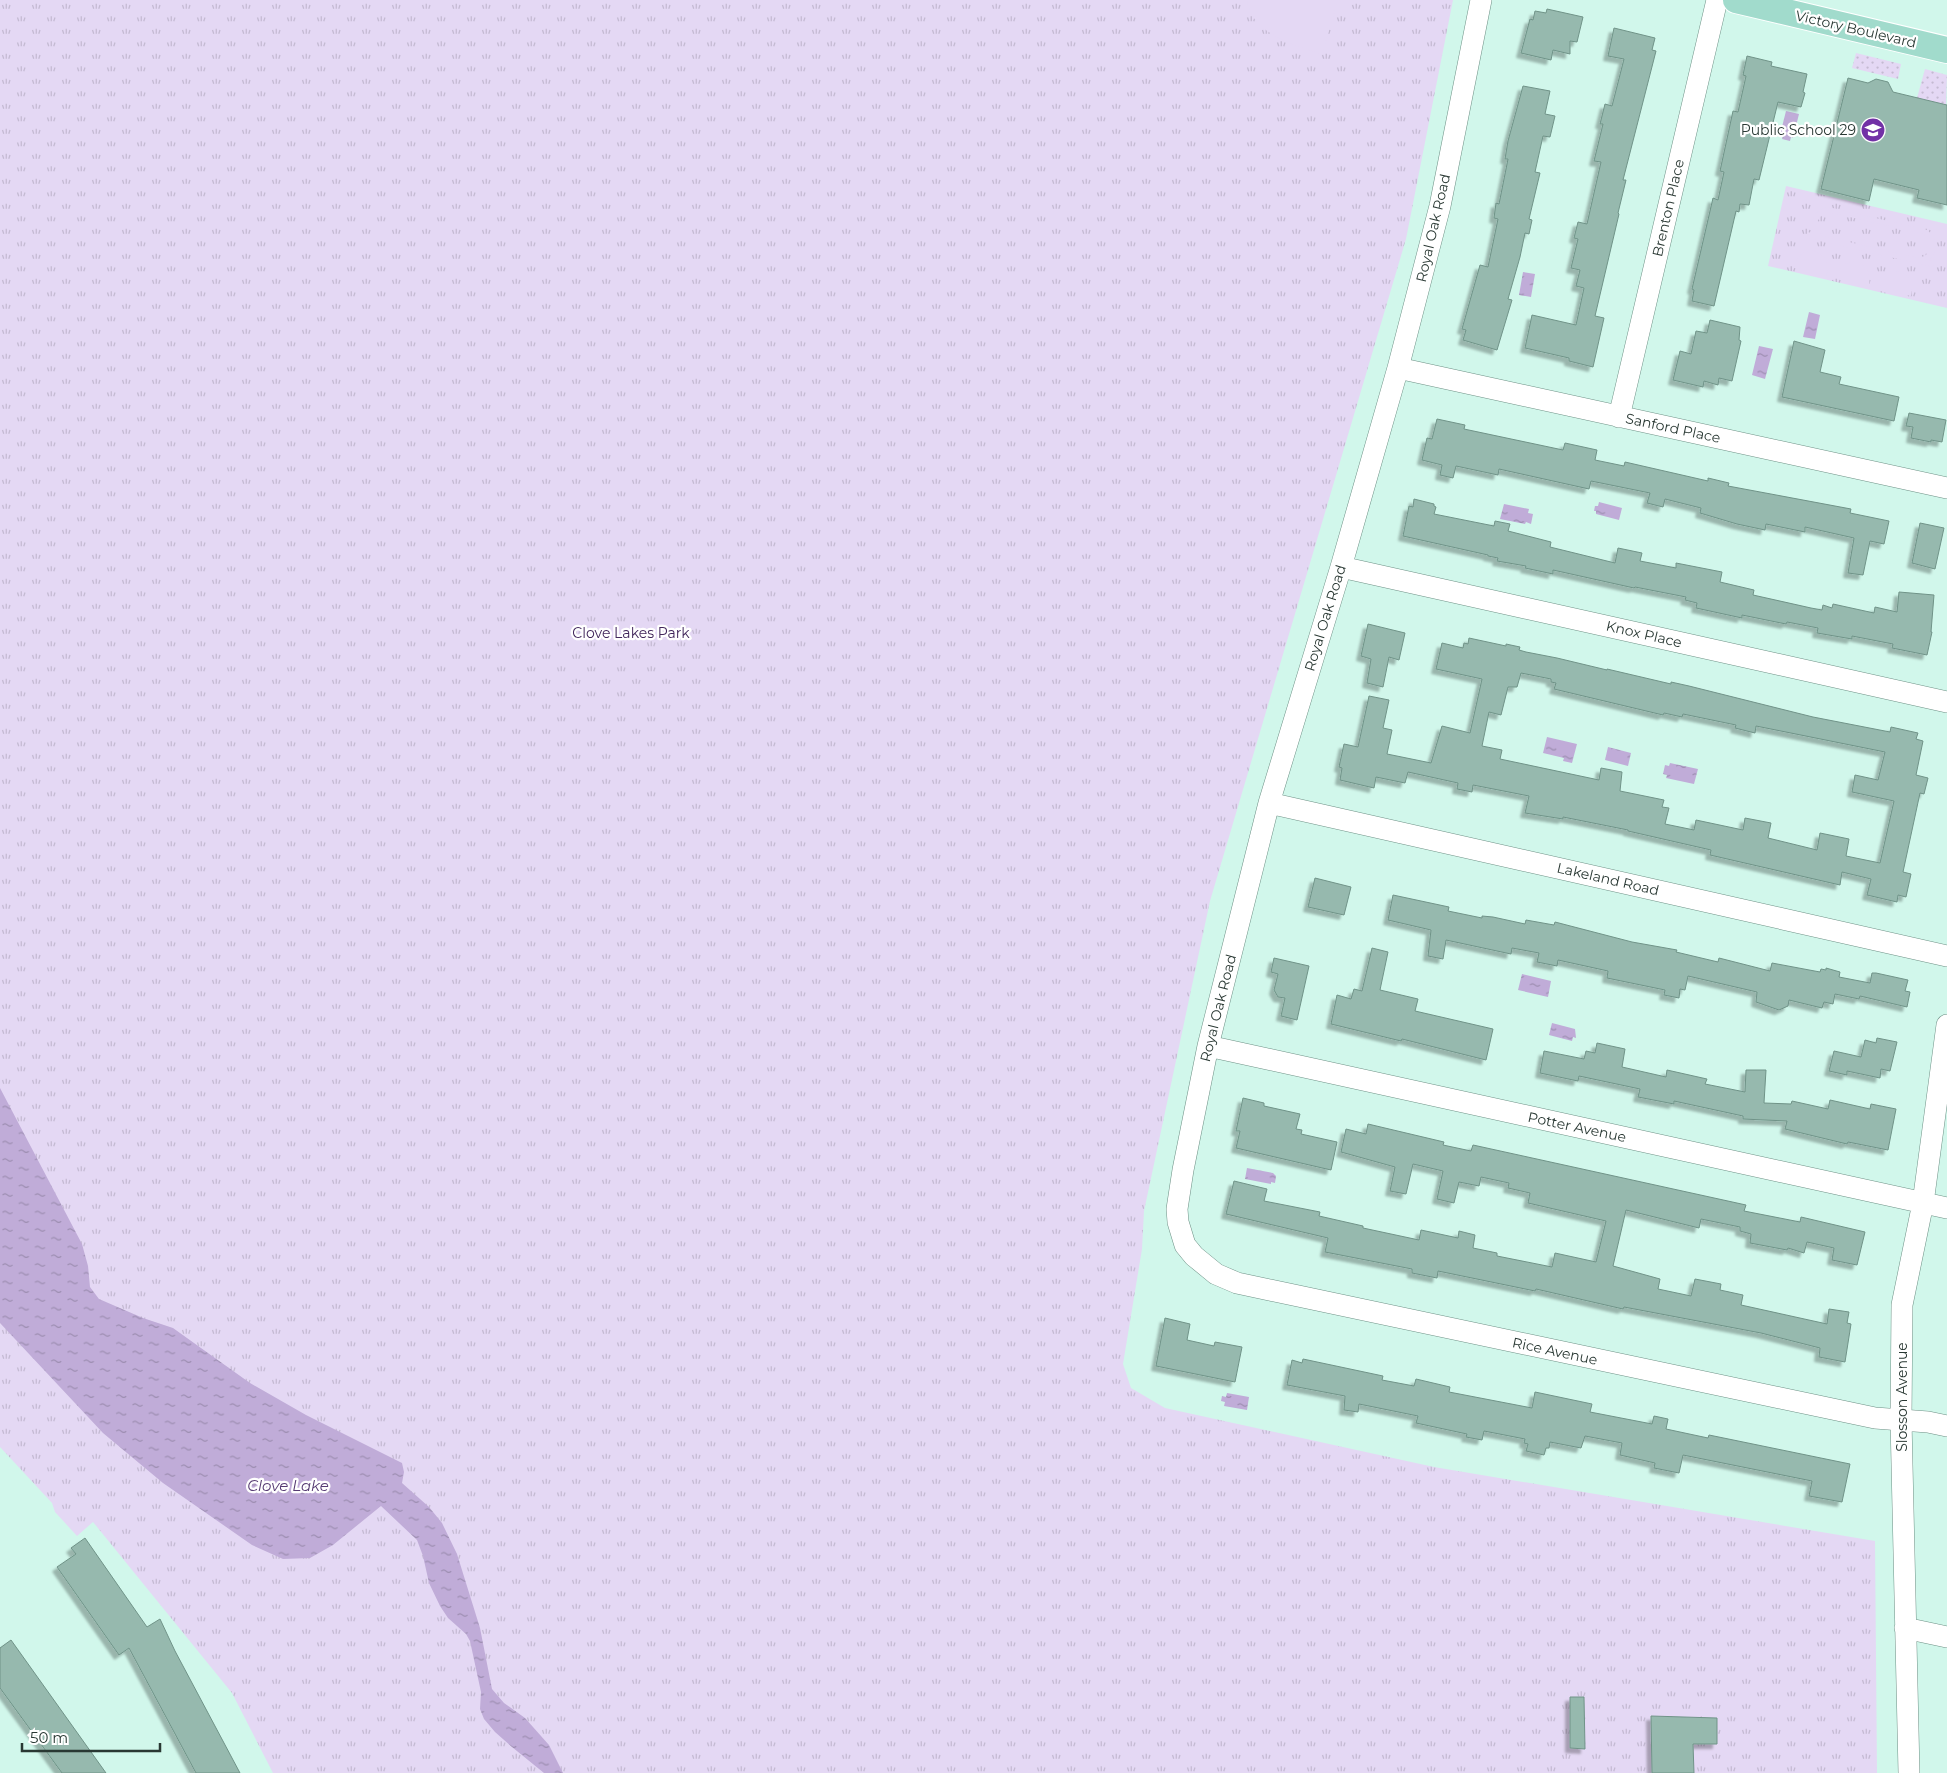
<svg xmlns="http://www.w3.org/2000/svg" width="1947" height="1773" font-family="Montserrat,sans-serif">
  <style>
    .grass { fill: url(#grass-dots) }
    .park { fill: url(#park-tufts) }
    .garden { fill: #e4d8f4; fill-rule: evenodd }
    .water { fill: url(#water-ripples) }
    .building { fill: #96b9ae; stroke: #709388; fill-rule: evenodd; filter: url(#shadow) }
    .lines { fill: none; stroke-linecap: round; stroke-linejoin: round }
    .minor-casing { stroke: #6e9186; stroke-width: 22 }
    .major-casing { stroke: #fff; stroke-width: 28 }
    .minor { stroke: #fff; stroke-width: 21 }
    .major { stroke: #a1dbcc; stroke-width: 26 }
    .labels { text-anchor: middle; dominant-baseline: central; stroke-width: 4.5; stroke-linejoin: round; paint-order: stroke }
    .street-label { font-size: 14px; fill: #293833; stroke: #fff }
    .poi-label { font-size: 14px; fill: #293833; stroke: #fff; text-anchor: end }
    .park-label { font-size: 14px; fill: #40255a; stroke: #fff }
    .water-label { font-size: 15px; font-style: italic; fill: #563b72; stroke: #fff }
  </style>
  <defs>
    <pattern id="grass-dots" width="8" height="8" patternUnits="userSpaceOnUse" patternTransform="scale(1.25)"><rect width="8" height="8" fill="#e4d8f4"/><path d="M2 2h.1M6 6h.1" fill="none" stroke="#c4bad2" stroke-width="1.8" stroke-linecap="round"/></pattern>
    <pattern id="park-tufts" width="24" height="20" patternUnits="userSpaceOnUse" patternTransform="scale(1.25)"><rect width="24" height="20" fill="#e4d8f4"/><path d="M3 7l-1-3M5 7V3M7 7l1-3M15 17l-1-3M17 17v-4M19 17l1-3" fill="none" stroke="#c4bad2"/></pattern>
    <pattern id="water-ripples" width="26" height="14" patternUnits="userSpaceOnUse" patternTransform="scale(1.25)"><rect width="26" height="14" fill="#c0acd8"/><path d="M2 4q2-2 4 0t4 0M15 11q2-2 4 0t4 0" fill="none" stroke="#9c8db0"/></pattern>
    <filter id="shadow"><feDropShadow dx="-4.5" dy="4.5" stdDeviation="1" flood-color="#0004"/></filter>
  </defs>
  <rect width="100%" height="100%" fill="#d1f7eb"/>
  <!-- grass -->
  <path class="grass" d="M 1856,53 L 1901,64 L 1898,79 L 1852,68 Z
    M 1925,69 L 1947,75 L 1946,105 L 1917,98 Z"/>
  <!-- park -->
  <path class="park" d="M 0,0 L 1453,0 L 1406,239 L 1210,901 L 1144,1211 L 1142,1249 L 1123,1364 L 1131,1388 L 1165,1408 L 1434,1467 L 1875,1541 L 1877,1773 L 273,1773 L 232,1693 L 93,1522 L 77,1536 L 55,1512 L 52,1503 L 0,1447 Z
    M 1786,186 L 1947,224 L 1947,308 L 1768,266 Z"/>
  <!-- garden -->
  <path class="garden" d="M 1247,0 L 1338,0 L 1322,54 C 1295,45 1251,34 1247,0 Z
    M 1828,207 L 1927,230 C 1938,238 1939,251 1929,260 L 1934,262 L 1933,267 L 1807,238 L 1808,232 L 1814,234 C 1809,221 1814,210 1828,207 ZM 1828,212 L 1923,234 C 1936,241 1932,256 1918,258 L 1823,236 L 1818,230 L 1817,222 L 1822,214 Z
    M 1813,250 L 1825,258 L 1828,269 L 1826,276 L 1794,268 C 1797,257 1801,251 1813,250 Z
    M 1852,261 C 1867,262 1871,272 1869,286 L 1837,278 L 1841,266 Z
    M 1894,271 C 1909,272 1914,283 1911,296 L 1879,288 L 1884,276 Z"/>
  <!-- water -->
  <path class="water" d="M 1786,111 L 1799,114 L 1793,138 L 1791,137 L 1790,141 L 1782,139 L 1783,136 L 1780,135 Z
    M 1523,272 L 1535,274 L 1531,297 L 1519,295 Z
    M 1809,312 L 1820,315 L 1815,339 L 1803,337 Z
    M 1759,346 L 1773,349 L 1765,379 L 1752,375 Z
    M 1599,502 L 1622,508 L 1619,520 L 1596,514 L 1596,511 L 1594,511 L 1595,506 L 1598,506 Z
    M 1504,504 L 1529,509 L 1528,513 L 1533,514 L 1531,524 L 1526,522 L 1525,524 L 1500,519 Z
    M 1547,737 L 1577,744 L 1572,763 L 1563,761 L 1564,758 L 1543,753 Z
    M 1608,747 L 1631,753 L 1628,766 L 1605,760 Z
    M 1670,763 L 1698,769 L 1694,784 L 1666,778 L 1667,775 L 1663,774 L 1665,765 L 1669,766 Z
    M 1522,974 L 1551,981 L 1548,997 L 1518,990 Z
    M 1552,1023 L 1575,1029 L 1576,1038 L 1573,1037 L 1572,1041 L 1549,1035 Z
    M 0,1088 L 82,1244 L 88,1266 L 90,1287 L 99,1299 L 143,1318 L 173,1328 L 250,1383 L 306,1415 L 402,1463 L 404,1472 L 402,1483 L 429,1507 L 442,1523 L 457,1554 L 480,1628 L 492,1689 L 504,1703 L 525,1718 L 549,1745 L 563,1773 L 544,1773 L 512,1747 L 495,1732 L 484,1719 L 480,1709 L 481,1692 L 470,1641 L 466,1634 L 448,1618 L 440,1606 L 429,1583 L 423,1556 L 417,1540 L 381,1506 L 333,1545 L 310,1558 L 283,1559 L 252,1545 L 163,1483 L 103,1433 L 0,1323 Z
    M 1247,1168 L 1273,1173 L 1276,1176 L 1275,1183 L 1271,1182 L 1271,1184 L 1245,1179 Z
    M 1227,1393 L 1249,1397 L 1247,1410 L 1224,1406 L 1225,1402 L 1221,1401 L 1222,1396 L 1226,1397 Z"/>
  <!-- building -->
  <path class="building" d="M 1547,9 L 1583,17 L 1577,42 L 1570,41 L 1570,54 L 1553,50 L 1551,60 L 1521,53 L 1530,19 L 1533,20 L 1535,11 L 1546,13 Z
    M 1614,28 L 1655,38 L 1652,50 L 1656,51 L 1623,180 L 1626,180 L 1618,213 L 1619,214 L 1595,316 L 1604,318 L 1593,367 L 1569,361 L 1569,358 L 1525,348 L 1532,315 L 1576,325 L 1584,288 L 1576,286 L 1580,270 L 1571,268 L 1578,239 L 1574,238 L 1578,222 L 1587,224 L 1601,162 L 1594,161 L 1603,124 L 1600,124 L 1605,104 L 1612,106 L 1624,59 L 1608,56 Z
    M 1747,56 L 1772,62 L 1771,66 L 1807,74 L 1803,92 L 1805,93 L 1801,107 L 1778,102 L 1759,180 L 1754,179 L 1749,205 L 1740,204 L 1739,212 L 1736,211 L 1714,306 L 1692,301 L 1694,290 L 1692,289 L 1713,198 L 1718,200 L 1724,172 L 1720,171 L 1733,111 L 1738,112 L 1746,76 L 1743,75 Z
    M 1848,78 L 1868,83 L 1876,79 L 1888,82 L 1893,92 L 1947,105 L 1947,205 L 1917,198 L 1919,190 L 1874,179 L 1869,201 L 1821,189 Z
    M 1523,86 L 1550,91 L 1545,114 L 1555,116 L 1550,137 L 1543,136 L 1535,172 L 1540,173 L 1529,219 L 1532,220 L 1529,234 L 1525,233 L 1520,257 L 1508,299 L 1512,300 L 1497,350 L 1463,340 L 1466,330 L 1462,329 L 1480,265 L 1488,267 L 1498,219 L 1494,218 L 1496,203 L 1499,204 L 1508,159 L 1505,159 L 1508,141 Z
    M 1710,320 L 1740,327 L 1739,340 L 1741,341 L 1732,381 L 1719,378 L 1718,385 L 1704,381 L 1703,387 L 1673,380 L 1680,351 L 1691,354 L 1696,331 L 1707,333 Z
    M 1794,341 L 1825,350 L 1820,372 L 1841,377 L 1839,384 L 1899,397 L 1894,421 L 1782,397 Z
    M 1909,413 L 1946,420 L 1942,442 L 1931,440 L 1931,442 L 1911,438 L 1913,427 L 1906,426 Z
    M 1437,419 L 1465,425 L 1464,429 L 1563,450 L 1565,443 L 1597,450 L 1595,460 L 1624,466 L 1625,462 L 1708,481 L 1708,478 L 1729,483 L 1728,486 L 1851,509 L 1850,513 L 1889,521 L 1884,544 L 1870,541 L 1863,575 L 1848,573 L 1854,538 L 1805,527 L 1805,532 L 1766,524 L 1765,530 L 1737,524 L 1700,513 L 1701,508 L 1665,499 L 1663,507 L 1647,503 L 1650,493 L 1591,481 L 1589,489 L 1499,469 L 1498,475 L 1456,466 L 1453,478 L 1440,475 L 1442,465 L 1422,460 L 1427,438 L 1432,439 Z
    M 1414,499 L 1434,504 L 1434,506 L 1436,507 L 1434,514 L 1494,526 L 1495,521 L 1510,524 L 1508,531 L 1551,542 L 1550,547 L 1615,563 L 1618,548 L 1642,553 L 1640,561 L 1676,568 L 1676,563 L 1722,572 L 1720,582 L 1754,590 L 1753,595 L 1811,608 L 1822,610 L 1823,605 L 1832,608 L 1833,604 L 1874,613 L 1875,607 L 1897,612 L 1899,592 L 1934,595 L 1931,632 L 1932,632 L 1927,655 L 1892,648 L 1893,644 L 1852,636 L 1852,639 L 1817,633 L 1818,628 L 1787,622 L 1786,624 L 1742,615 L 1742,618 L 1696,608 L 1697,603 L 1685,600 L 1686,597 L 1635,587 L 1634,588 L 1553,570 L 1553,574 L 1525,568 L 1526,566 L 1497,561 L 1498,558 L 1488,556 L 1488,555 L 1403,536 L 1409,506 L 1413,507 Z
    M 1920,523 L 1944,528 L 1935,569 L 1912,563 Z
    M 1368,624 L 1405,633 L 1399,660 L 1389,657 L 1383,687 L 1367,683 L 1371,659 L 1361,656 Z
    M 1469,638 L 1506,646 L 1506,644 L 1520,647 L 1519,650 L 1526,652 L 1557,658 L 1607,670 L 1607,669 L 1671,684 L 1671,682 L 1689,686 L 1813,717 L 1890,732 L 1891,727 L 1918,733 L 1916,739 L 1923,741 L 1916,775 L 1928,778 L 1924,794 L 1920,793 L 1903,872 L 1911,874 L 1906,897 L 1898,895 L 1897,902 L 1867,895 L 1871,879 L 1842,872 L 1840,885 L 1710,855 L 1711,850 L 1628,831 L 1628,830 L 1563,817 L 1563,819 L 1525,813 L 1529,796 L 1473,785 L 1472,792 L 1457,789 L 1458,783 L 1408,772 L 1405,783 L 1376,777 L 1374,788 L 1340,780 L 1342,768 L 1339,767 L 1344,744 L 1358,747 L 1369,696 L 1389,700 L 1383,728 L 1392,730 L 1387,754 L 1431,763 L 1442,726 L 1470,733 L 1482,679 L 1436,669 L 1442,643 L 1463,648 L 1464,643 L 1468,644 ZM 1521,673 L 1551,679 L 1551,682 L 1556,683 L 1554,689 L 1663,715 L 1664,713 L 1682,717 L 1683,714 L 1736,725 L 1735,728 L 1755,733 L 1756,726 L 1885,752 L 1878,780 L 1855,775 L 1852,792 L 1894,801 L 1880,863 L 1846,856 L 1849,839 L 1820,833 L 1817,850 L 1768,838 L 1771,823 L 1745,818 L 1743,830 L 1696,820 L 1694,830 L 1665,824 L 1669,808 L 1662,807 L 1664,800 L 1620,791 L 1622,772 L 1601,768 L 1599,780 L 1500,759 L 1502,750 L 1482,746 L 1489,712 L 1501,715 L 1508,687 L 1517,687 Z
    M 1315,878 L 1351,887 L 1344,915 L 1308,907 Z
    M 1393,895 L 1449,907 L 1448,911 L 1482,918 L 1482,916 L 1493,917 L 1525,924 L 1526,920 L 1554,925 L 1555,922 L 1632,942 L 1677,950 L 1676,952 L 1718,962 L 1719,958 L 1770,971 L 1772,963 L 1820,972 L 1821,969 L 1826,970 L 1826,968 L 1840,972 L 1839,977 L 1870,983 L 1872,973 L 1876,973 L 1908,980 L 1905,991 L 1910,992 L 1907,1007 L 1860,996 L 1859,999 L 1835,994 L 1833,1004 L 1824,1002 L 1822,1008 L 1789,1000 L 1788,1006 L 1779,1010 L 1756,1002 L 1757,992 L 1688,976 L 1685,990 L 1680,989 L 1679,998 L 1664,995 L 1665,990 L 1607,978 L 1608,971 L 1558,960 L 1557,966 L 1537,962 L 1539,953 L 1512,948 L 1511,954 L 1446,940 L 1443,959 L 1428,956 L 1431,930 L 1388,920 Z
    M 1372,948 L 1388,952 L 1380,990 L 1418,999 L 1415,1011 L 1493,1029 L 1486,1060 L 1402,1039 L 1401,1041 L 1331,1024 L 1337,995 L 1351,999 L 1354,989 L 1362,991 Z
    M 1274,958 L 1309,966 L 1297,1020 L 1281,1016 L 1285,998 L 1278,997 L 1274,990 L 1278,974 L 1271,972 Z
    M 1877,1038 L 1897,1042 L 1890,1071 L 1881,1069 L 1880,1078 L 1847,1071 L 1847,1075 L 1829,1071 L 1834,1051 L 1861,1057 L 1865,1040 L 1876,1043 Z
    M 1597,1043 L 1625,1049 L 1622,1067 L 1666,1077 L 1667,1070 L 1707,1079 L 1705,1084 L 1745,1092 L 1746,1070 L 1766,1070 L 1764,1103 L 1791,1104 L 1792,1101 L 1828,1109 L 1830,1100 L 1870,1109 L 1871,1104 L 1896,1109 L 1888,1150 L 1848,1142 L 1847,1144 L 1785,1129 L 1787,1121 L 1743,1119 L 1743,1116 L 1674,1101 L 1674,1104 L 1638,1097 L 1640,1089 L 1579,1076 L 1578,1081 L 1540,1073 L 1544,1051 L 1584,1059 L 1586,1051 L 1595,1053 Z
    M 1243,1098 L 1264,1103 L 1264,1106 L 1300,1114 L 1296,1129 L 1302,1130 L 1301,1134 L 1337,1142 L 1331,1170 L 1236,1148 L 1240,1131 L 1236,1131 Z
    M 1368,1124 L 1444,1142 L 1443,1145 L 1471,1151 L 1473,1145 L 1746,1205 L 1744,1211 L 1800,1222 L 1801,1217 L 1865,1232 L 1857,1265 L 1832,1260 L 1834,1248 L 1807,1242 L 1804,1253 L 1788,1248 L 1787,1250 L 1750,1243 L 1751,1234 L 1740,1231 L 1740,1227 L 1701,1219 L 1699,1228 L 1626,1210 L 1613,1266 L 1660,1279 L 1658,1289 L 1691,1296 L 1695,1279 L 1721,1284 L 1720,1290 L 1743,1295 L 1741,1305 L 1827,1324 L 1829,1309 L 1849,1312 L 1847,1323 L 1851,1324 L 1845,1362 L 1819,1357 L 1820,1348 L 1761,1333 L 1624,1307 L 1623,1309 L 1536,1289 L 1535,1291 L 1438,1271 L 1437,1278 L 1412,1273 L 1412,1269 L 1325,1252 L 1328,1238 L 1226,1214 L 1234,1181 L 1267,1189 L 1264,1201 L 1320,1212 L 1319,1216 L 1363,1226 L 1363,1228 L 1419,1240 L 1421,1230 L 1458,1238 L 1459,1231 L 1475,1235 L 1473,1248 L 1497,1253 L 1497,1256 L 1552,1267 L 1555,1253 L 1596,1262 L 1606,1221 L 1528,1203 L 1530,1193 L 1508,1188 L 1509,1183 L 1481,1177 L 1479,1186 L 1459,1182 L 1454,1203 L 1437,1199 L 1443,1171 L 1413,1164 L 1406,1194 L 1390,1191 L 1395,1167 L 1341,1152 L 1346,1129 L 1366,1134 Z
    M 1165,1318 L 1190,1324 L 1187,1340 L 1214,1346 L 1215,1342 L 1242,1347 L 1235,1382 L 1156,1366 Z
    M 1303,1359 L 1383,1376 L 1382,1380 L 1414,1386 L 1416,1379 L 1450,1387 L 1449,1392 L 1532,1408 L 1535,1392 L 1592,1404 L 1590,1412 L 1652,1424 L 1654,1416 L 1668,1419 L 1666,1429 L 1708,1438 L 1709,1435 L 1850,1464 L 1842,1502 L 1809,1496 L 1812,1481 L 1683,1455 L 1679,1473 L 1654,1468 L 1655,1463 L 1620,1455 L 1622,1443 L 1585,1436 L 1581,1448 L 1550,1442 L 1549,1448 L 1546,1448 L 1544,1455 L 1526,1451 L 1528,1444 L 1524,1443 L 1525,1439 L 1484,1431 L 1482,1440 L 1466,1437 L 1467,1434 L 1416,1423 L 1418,1416 L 1359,1404 L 1358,1412 L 1344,1410 L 1345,1396 L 1287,1385 L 1292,1360 L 1302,1363 Z
    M 85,1538 L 147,1627 L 160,1619 L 175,1651 L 240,1773 L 196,1773 L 129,1648 L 119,1655 L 57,1567 L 76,1554 L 71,1548 Z
    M 11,1640 L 106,1773 L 62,1773 L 0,1688 L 0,1648 Z
    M 1570,1697 L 1584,1697 L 1585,1749 L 1570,1748 Z
    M 1651,1716 L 1717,1718 L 1717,1744 L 1693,1744 L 1694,1773 L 1652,1773 Z"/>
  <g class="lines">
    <defs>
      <path id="minor" d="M 1481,0 L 1440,206 L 1398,368 L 1341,567 L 1269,803 L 1208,1046 L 1183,1170 L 1177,1209 L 1178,1222 L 1185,1245 L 1194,1256 L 1216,1274 L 1237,1283 L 1875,1418 L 1928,1422 L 1947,1426
        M 1398,368 L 1947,488
        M 1619,417 L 1717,0
        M 1341,567 L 1947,702
        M 1269,803 L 1947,956
        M 1208,1046 L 1947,1208
        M 1905,1628 L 1947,1637
        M 1909,1773 L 1901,1420 L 1902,1305 L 1923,1203 L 1947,1025"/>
      <path id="major" d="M 1736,0 L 1947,50"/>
    </defs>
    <!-- minor casing -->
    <use href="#minor" class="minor-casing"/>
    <!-- major casing -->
    <use href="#major" class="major-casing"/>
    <!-- minor -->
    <use href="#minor" class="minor"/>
    <!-- major -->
    <use href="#major" class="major"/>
  </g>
  <!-- icons -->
  <defs>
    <symbol id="school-disc" viewBox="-11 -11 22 22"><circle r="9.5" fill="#7231a6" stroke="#fff"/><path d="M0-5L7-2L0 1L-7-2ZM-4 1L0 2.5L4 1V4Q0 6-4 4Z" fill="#fff"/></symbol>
  </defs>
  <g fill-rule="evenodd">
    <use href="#school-disc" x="1859" y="116" width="28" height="28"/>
  </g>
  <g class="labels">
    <!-- street labels -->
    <g class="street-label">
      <text transform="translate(1856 29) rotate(13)">Victory Boulevard</text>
      <text transform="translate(1668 208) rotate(-77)">Brenton Place</text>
      <text transform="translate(1433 228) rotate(-77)">Royal Oak Road</text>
      <text transform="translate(1673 428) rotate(12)">Sanford Place</text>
      <text transform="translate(1325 618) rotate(-73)">Royal Oak Road</text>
      <text transform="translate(1644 634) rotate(13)">Knox Place</text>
      <text transform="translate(1608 879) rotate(13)">Lakeland Road</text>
      <text transform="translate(1218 1008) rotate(-76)">Royal Oak Road</text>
      <text transform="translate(1577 1127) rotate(12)">Potter Avenue</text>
      <text transform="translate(1555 1351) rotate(12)">Rice Avenue</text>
      <text transform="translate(1902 1397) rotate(-90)">Slosson Avenue</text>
    </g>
    <!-- poi labels -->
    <g class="poi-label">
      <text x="1856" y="130">Public School 29</text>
    </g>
    <!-- park labels -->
    <g class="park-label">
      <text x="631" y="633">Clove Lakes Park</text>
    </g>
    <!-- water labels -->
    <g class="water-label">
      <text x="288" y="1485">Clove Lake</text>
    </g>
  </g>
  <!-- scale -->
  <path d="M22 1743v8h138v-8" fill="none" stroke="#293833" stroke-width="2.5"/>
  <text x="30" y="1743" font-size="15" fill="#293833" stroke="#ffffff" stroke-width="4" paint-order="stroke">50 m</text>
</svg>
